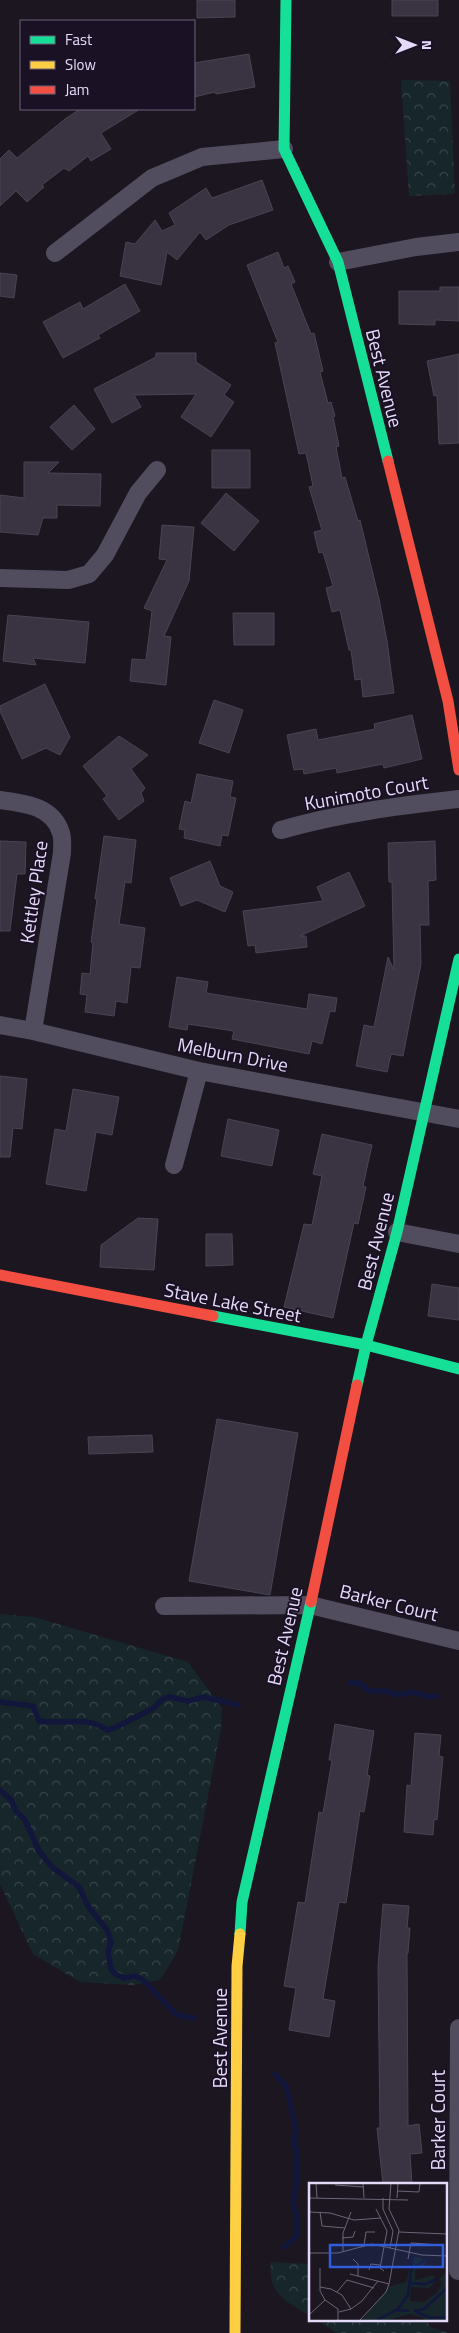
<svg xmlns="http://www.w3.org/2000/svg" width="459" height="2333" font-family="'Titillium Web',sans-serif">
  <style>
    .forest { fill: url(#forest-crowns) }
    .lines { fill: none; stroke-linecap: round; stroke-linejoin: round }
    .stream { stroke: #12163b; stroke-width: 5.5 }
    .building { fill: #3a3442; stroke: #494353 }
    .street { stroke: #524c5f; stroke-width: 18 }
    .fast { stroke: #16e098; stroke-width: 11 }
    .slow { stroke: #ffcf43; stroke-width: 11 }
    .jam { stroke: #f24e42; stroke-width: 11 }
    .labels { text-anchor: middle; dominant-baseline: central; stroke-width: 4; stroke-linejoin: round; paint-order: stroke }
    .street-label { font-size: 19px; fill: #e6dafa; stroke: #1a1224 }
    .inset-river { fill: none; stroke: #12163b; stroke-width: 2.5 }
    .inset-road { fill: none; stroke: #6c6477; stroke-width: 1 }
    .view { fill: #315cdb; fill-opacity: 0.15; stroke: #315cdb; stroke-width: 2.5 }
    .inset-edge { fill: none; stroke: #e6dafa; stroke-width: 2.5 }
  </style>
  <defs>
    <pattern id="forest-crowns" width="20" height="18" patternUnits="userSpaceOnUse" patternTransform="scale(1.25)"><rect width="20" height="18" fill="#17262b"/><path d="M2 6a3 3 0 1 1 6 0M12 15a3 3 0 1 1 6 0" fill="none" stroke="#39454b"/></pattern>
  </defs>
  <rect width="100%" height="100%" fill="#1b1620"/>
  <!-- forest -->
  <path class="forest" d="M 401,80 L 450,81 L 455,194 L 409,196 Z
    M 0,1614 L 34,1617 L 188,1662 L 222,1708 L 221,1729 L 178,1951 L 160,1980 L 132,1985 L 80,1982 L 33,1954 L 0,1884 Z
    M 271,2262 L 310,2264 L 310,2316 C 286,2301 267,2294 271,2262 Z
    M 315,2319 L 424,2319 L 431,2327 L 449,2333 L 337,2333 Z"/>
  <g class="lines">
    <!-- stream -->
    <path class="stream" d="M 350,1683 L 359,1683 L 370,1691 L 386,1691 L 397,1695 L 411,1692 L 431,1697 L 437,1696
      M 0,1702 L 33,1706 L 39,1721 C 63,1725 87,1715 107,1730 L 114,1728 L 154,1708 L 164,1698 L 170,1697 L 188,1701 L 204,1697 L 238,1705
      M 0,1790 L 11,1800 L 16,1811 L 25,1820 L 39,1851 L 52,1867 L 79,1887 L 88,1906 L 107,1930 L 111,1942 L 108,1952 L 111,1969 L 115,1974 L 124,1978 L 136,1976 L 143,1980 L 177,2015 L 194,2018
      M 275,2074 L 286,2086 L 296,2129 L 294,2145 L 297,2153 L 296,2187 L 293,2202 L 297,2217 L 297,2236 L 284,2247"/>
  </g>
  <!-- building -->
  <path class="building" d="M 197,0 L 235,0 L 235,17 L 197,18 Z
    M 392,0 L 438,0 L 438,16 L 392,16 Z
    M 249,54 L 255,87 L 216,94 L 215,92 L 194,97 L 194,63 Z
    M 80,109 L 140,109 L 101,133 L 111,149 L 91,161 L 88,156 L 69,171 L 64,168 L 42,185 L 44,187 L 27,202 L 16,191 L 0,206 L 0,159 L 9,150 L 17,158 L 65,119 Z
    M 262,180 L 273,210 L 229,225 L 206,240 L 200,232 L 177,260 L 167,252 L 161,285 L 120,276 L 126,242 L 135,244 L 155,220 L 162,231 L 175,225 L 169,213 L 206,188 L 212,198 Z
    M 278,252 L 284,268 L 288,266 L 295,282 L 291,284 L 311,334 L 314,333 L 323,371 L 320,372 L 328,403 L 331,402 L 335,416 L 333,417 L 339,446 L 336,447 L 342,478 L 345,477 L 358,521 L 360,520 L 379,599 L 387,641 L 394,693 L 363,697 L 361,679 L 355,680 L 351,650 L 349,650 L 340,610 L 332,612 L 326,588 L 333,586 L 323,552 L 319,553 L 314,532 L 322,530 L 309,487 L 313,486 L 306,453 L 299,454 L 275,343 L 278,342 L 247,265 Z
    M 0,273 L 17,275 L 14,298 L 0,296 Z
    M 125,284 L 140,311 L 98,335 L 100,338 L 63,358 L 43,322 L 80,302 L 83,309 Z
    M 440,287 L 459,287 L 459,321 L 435,320 L 435,325 L 399,324 L 399,291 L 440,291 Z
    M 156,353 L 196,353 L 196,362 L 231,385 L 224,395 L 234,402 L 211,437 L 181,417 L 196,394 L 134,395 L 141,407 L 112,423 L 94,389 L 156,357 Z
    M 459,354 L 459,443 L 439,444 L 437,395 L 434,396 L 427,361 Z
    M 74,405 L 95,429 L 72,450 L 50,427 Z
    M 212,450 L 250,450 L 250,488 L 212,488 Z
    M 24,462 L 59,462 L 48,473 L 101,474 L 100,506 L 57,505 L 57,518 L 43,518 L 38,535 L 0,532 L 0,495 L 24,498 Z
    M 226,493 L 259,521 L 234,551 L 201,523 Z
    M 162,525 L 194,527 L 189,581 L 164,636 L 171,637 L 166,685 L 130,681 L 132,659 L 146,660 L 152,611 L 144,608 L 167,560 L 159,559 Z
    M 233,613 L 274,613 L 274,645 L 234,645 Z
    M 8,615 L 89,622 L 85,663 L 33,658 L 36,665 L 3,661 Z
    M 45,684 L 70,737 L 60,755 L 46,748 L 22,759 L 0,711 L 0,706 Z
    M 214,700 L 243,710 L 229,753 L 199,743 Z
    M 412,715 L 422,759 L 384,768 L 383,764 L 337,773 L 336,768 L 304,774 L 303,769 L 294,770 L 287,735 L 316,729 L 318,740 L 375,729 L 374,724 Z
    M 119,736 L 148,755 L 131,769 L 145,788 L 141,793 L 144,801 L 119,820 L 103,799 L 107,796 L 83,766 Z
    M 197,774 L 233,781 L 230,797 L 236,798 L 228,836 L 222,835 L 220,846 L 184,838 L 185,830 L 179,829 L 185,801 L 191,803 Z
    M 104,836 L 136,840 L 131,883 L 125,882 L 119,924 L 145,928 L 140,968 L 131,967 L 127,1003 L 116,1001 L 114,1016 L 85,1012 L 87,995 L 80,994 L 82,973 L 90,974 L 93,943 L 91,942 L 97,899 L 95,899 Z
    M 0,841 L 26,842 L 25,874 L 17,874 L 10,931 L 0,931 Z
    M 435,841 L 436,880 L 428,881 L 429,925 L 420,925 L 421,964 L 403,1056 L 391,1054 L 387,1072 L 356,1066 L 364,1025 L 374,1027 L 388,957 L 394,970 L 392,882 L 389,882 L 388,843 Z
    M 210,861 L 220,886 L 233,892 L 225,912 L 197,900 L 181,906 L 170,878 Z
    M 349,872 L 365,906 L 300,936 L 306,936 L 307,947 L 256,953 L 255,945 L 248,946 L 243,911 L 323,901 L 317,887 Z
    M 177,977 L 208,982 L 206,993 L 307,1009 L 309,994 L 337,998 L 335,1012 L 330,1011 L 322,1044 L 312,1041 L 309,1054 L 232,1039 L 234,1031 L 188,1024 L 187,1030 L 169,1027 Z
    M 0,1076 L 27,1079 L 22,1129 L 13,1128 L 10,1157 L 0,1157 Z
    M 73,1089 L 119,1097 L 112,1135 L 96,1132 L 86,1191 L 46,1184 L 55,1129 L 66,1131 Z
    M 228,1119 L 279,1130 L 272,1166 L 221,1156 Z
    M 322,1134 L 372,1145 L 363,1186 L 366,1187 L 358,1224 L 354,1223 L 333,1318 L 284,1307 L 304,1224 L 312,1225 L 322,1176 L 313,1174 Z
    M 138,1218 L 158,1219 L 154,1270 L 100,1267 L 101,1245 Z
    M 206,1234 L 232,1234 L 233,1265 L 206,1266 Z
    M 432,1284 L 459,1288 L 459,1320 L 428,1316 Z
    M 217,1419 L 298,1433 L 270,1595 L 189,1581 Z
    M 152,1435 L 153,1452 L 89,1454 L 88,1437 Z
    M 335,1724 L 374,1731 L 367,1775 L 370,1776 L 364,1812 L 360,1811 L 346,1903 L 339,1902 L 323,1999 L 335,2001 L 329,2037 L 289,2030 L 296,1988 L 284,1986 L 298,1902 L 305,1903 L 319,1812 L 323,1813 L 332,1760 L 329,1760 Z
    M 415,1733 L 441,1735 L 439,1756 L 443,1757 L 437,1820 L 434,1819 L 433,1835 L 404,1832 L 407,1785 L 411,1786 Z
    M 383,1904 L 409,1906 L 407,1928 L 410,1928 L 408,1953 L 407,1953 L 408,2126 L 419,2124 L 422,2153 L 410,2154 L 412,2184 L 383,2184 L 377,2128 L 380,2128 L 378,1966 Z"/>
  <g class="lines">
    <!-- street -->
    <path class="street" d="M 55,253 L 152,178 L 202,157 L 284,149
      M 338,262 L 416,247 L 459,242
      M 0,578 L 68,580 L 89,574 L 105,555 L 138,493 L 157,470
      M 0,800 C 24,803 53,806 61,833 C 63,839 62,847 62,853 L 33,1031
      M 281,830 C 340,813 398,806 459,799
      M 0,1025 L 33,1031 L 199,1071 L 459,1119
      M 174,1165 L 199,1071
      M 397,1232 L 459,1244
      M 164,1606 L 310,1605 L 459,1641
      M 458,2271 L 459,2028"/>
    <!-- fast -->
    <path class="fast" d="M 286,0 L 284,149 L 338,262 L 388,461
      M 213,1316 L 366,1345 L 459,1369
      M 357,1385 L 366,1345 L 397,1232 L 459,959
      M 240,1934 L 242,1902 L 311,1602"/>
    <!-- slow -->
    <path class="slow" d="M 235,2333 L 237,1966 L 240,1934"/>
    <!-- jam -->
    <path class="jam" d="M 388,461 L 448,701 L 459,770
      M 0,1275 L 213,1316
      M 311,1602 L 357,1385"/>
  </g>
  <g class="labels">
    <!-- street labels -->
    <g class="street-label">
      <text transform="translate(385 378) rotate(76)">Best Avenue</text>
      <text transform="translate(366 792) rotate(-10)">Kunimoto Court</text>
      <text transform="translate(33 892) rotate(-82)">Kettley Place</text>
      <text transform="translate(233 1054) rotate(11)">Melburn Drive</text>
      <text transform="translate(375 1241) rotate(-76)">Best Avenue</text>
      <text transform="translate(233 1302) rotate(11)">Stave Lake Street</text>
      <text transform="translate(389 1602) rotate(14)">Barker Court</text>
      <text transform="translate(284 1636) rotate(-77)">Best Avenue</text>
      <text transform="translate(219 2038) rotate(-90)">Best Avenue</text>
      <text transform="translate(437 2120) rotate(-90)">Barker Court</text>
    </g>
  </g>
  <!-- overview -->
  <g transform="translate(309 2183)">
    <rect width="138" height="138" fill="#1b1620"/>
    <path d="M 104,73 L 117,77 L 116,82 L 106,87 L 106,97 L 124,92 L 128,97 L 120,105 L 102,104 L 101,118 L 115,119 L 128,110 L 132,102 L 131,95 L 137,90 L 137,137 L 114,137 L 116,135 L 100,131 L 79,137 L 53,137 L 81,103 L 97,99 Z" fill="#17262b"/>
    <path class="inset-river" d="M 103,86 L 119,75M 100,100 L 117,101 L 128,96M 89,126 L 99,112 L 104,72M 105,128 L 115,126 L 138,105M 107,129 L 122,135 L 138,134M 68,137 L 87,127 L 100,128"/>
    <path class="inset-road" d="M 7,0 L 8,15M 54,0 L 55,15M 26,2 L 55,4M 88,8 L 110,9 L 111,0 L 105,0M 0,15 L 99,17M 74,15 L 74,26 L 84,48 L 81,65M 88,15 L 89,0M 67,26 L 78,48 L 71,85 L 75,88M 0,29 L 21,30 L 45,37 L 72,35M 11,29 L 13,43 L 36,45M 0,44 L 0,76M 90,49 L 138,51M 33,55 L 44,54 L 46,48M 55,62 L 57,49 L 66,49M 34,68 L 34,50 L 42,29M 0,70 L 29,70 L 63,61 L 113,72 L 138,73M 44,76 L 49,81 L 49,93M 99,76 L 102,60 L 131,62M 11,85 L 11,108 L 16,117 L 29,126 L 29,137M 60,87 L 62,81 L 71,82M 41,91 L 80,101M 11,104 L 22,106 L 33,112 L 42,126M 28,109 L 38,97 L 65,105M 30,129 L 42,126 L 53,118 L 69,98M 0,132 L 16,117M 51,137 L 77,109 L 80,101 L 90,47 L 80,26 L 82,0"/>
    <path class="view" d="M 21,62 L 134,62 L 134,84 L 21,84 Z"/>
    <rect width="138" height="138" class="inset-edge"/>
  </g>
  <!-- legend -->
  <rect x="20" y="20" width="175" height="90" fill="#1a1224" stroke="#6c627a"/>
  <rect x="30" y="36" width="25" height="8" fill="#16e098" stroke="#6c627a"/>
  <text x="65" y="45" font-size="15" fill="#e6dafa">Fast</text>
  <rect x="30" y="61" width="25" height="8" fill="#ffcf43" stroke="#6c627a"/>
  <text x="65" y="70" font-size="15" fill="#e6dafa">Slow</text>
  <rect x="30" y="86" width="25" height="8" fill="#f24e42" stroke="#6c627a"/>
  <text x="65" y="95" font-size="15" fill="#e6dafa">Jam</text>
  <!-- north arrow -->
  <g transform="translate(414 45) rotate(90)" stroke="#1a1224" stroke-width="4" paint-order="stroke">
  <path d="M0-4L9 19L0 12L-9 19Z" fill="#e6dafa"/>
  <text y="-8" font-size="14" font-weight="bold" text-anchor="middle" fill="#e6dafa">N</text>
  </g>
</svg>
